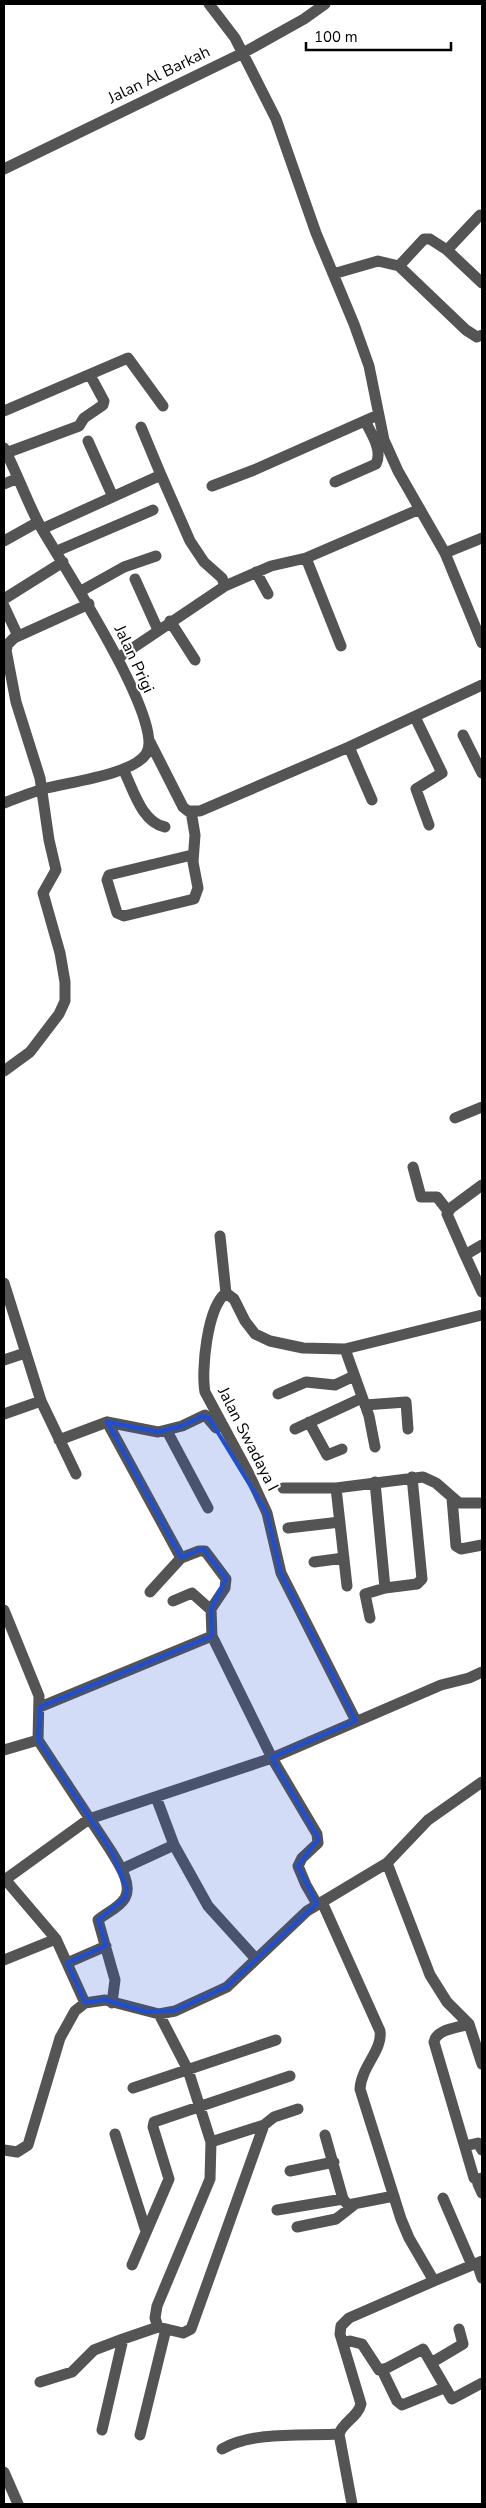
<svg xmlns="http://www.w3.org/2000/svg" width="486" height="2508" font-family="'Nunito Sans',sans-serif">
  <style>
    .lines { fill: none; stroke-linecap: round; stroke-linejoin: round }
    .minor { stroke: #545454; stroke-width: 11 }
    .marked { fill: #1d4ed8; fill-opacity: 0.2; stroke: #1d4ed8; stroke-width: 4; stroke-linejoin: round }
    .labels { text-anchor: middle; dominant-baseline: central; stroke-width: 4; stroke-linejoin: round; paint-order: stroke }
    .street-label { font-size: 16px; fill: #000; stroke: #fff }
  </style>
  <rect width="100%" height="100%" fill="#fff"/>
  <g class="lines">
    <!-- minor -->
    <path class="minor" d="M 209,4 L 235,38 L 276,119 L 316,233 L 354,324 L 369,366 L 384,440 L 398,471 L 445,553 L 482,643
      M 4,169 L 243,53 L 304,19 L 325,4
      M 447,250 L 480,215
      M 399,266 L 466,330 L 477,337 L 482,335
      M 333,274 L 378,261 L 399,266 L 424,239 L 430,239 L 447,250 L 482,283
      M 4,411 L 128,358 L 163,406
      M 88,441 L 113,497
      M 4,448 C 17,473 26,499 39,524 C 58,558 168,724 146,754 C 132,775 68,782 43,789 C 30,793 17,798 4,803
      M 6,453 L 79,426 L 84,418 L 103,405 L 104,401 L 90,375
      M 161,475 L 190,541 L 204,562 L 222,578 L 225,586
      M 335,482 L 376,464 C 383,450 371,433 365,421
      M 4,484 L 16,479
      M 212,486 L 254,470 L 378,415
      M 42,529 L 161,475 L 141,427
      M 4,541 L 38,522
      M 57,551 L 153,510
      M 445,553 L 482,538
      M 306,558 L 341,646
      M 256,572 L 268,594
      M 135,579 L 158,630
      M 81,591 L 124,567 L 156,556
      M 4,599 L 63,562
      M 4,606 L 18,636
      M 170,621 L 195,660
      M 118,658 L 225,586 L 271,566 L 306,558 L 420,509
      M 415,717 L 442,773 L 416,789 L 429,825
      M 463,735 L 482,773
      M 150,742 L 183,807 L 188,811 L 200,811 L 349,747 L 482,685
      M 349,747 L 372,800
      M 123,769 C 133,788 141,822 165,827
      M 191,811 L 195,835 L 193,862 L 198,888 L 194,899 L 124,916 L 117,913 L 107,880 L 109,875 L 192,855
      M 4,1071 L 30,1052 L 59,1014 L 65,1001 L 65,982 L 60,953 L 43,893 L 56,870 L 49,840 L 40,778 L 16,702 L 6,650 L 8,644 L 14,638 L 89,604
      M 455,1118 L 482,1107
      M 413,1167 L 421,1197 L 437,1197 L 448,1211
      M 482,1185 L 451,1208 L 447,1214 L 465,1255 L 482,1245
      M 220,1236 L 226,1293
      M 465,1255 L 482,1292
      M 4,1283 L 41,1401 L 76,1474
      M 345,1349 L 369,1416 L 375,1447
      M 4,1360 L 25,1353
      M 278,1394 L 306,1382 L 335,1385 L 354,1376
      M 365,1405 L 406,1402 L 408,1429
      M 4,1414 L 41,1401
      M 107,1422 L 181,1558 L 199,1551 L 205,1551 L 226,1579 L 225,1588 L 211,1609 L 212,1636 L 272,1758 L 317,1834 L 318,1843 L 302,1858 L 298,1866 L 306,1885 L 317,1904
      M 309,1422 L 327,1455 L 342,1449
      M 295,1429 L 362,1398
      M 167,1431 L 208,1508
      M 59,1440 L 107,1422 L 158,1432 L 182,1426 L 205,1415 L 216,1428
      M 283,1488 L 336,1488 L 423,1477 L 436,1483 L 459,1503 L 482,1503
      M 336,1488 L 347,1586
      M 452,1498 L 456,1546 L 461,1549 L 482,1545
      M 288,1528 L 340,1522
      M 314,1562 L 344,1558
      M 385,1588 L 417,1584 L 422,1579 L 412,1477
      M 150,1592 L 181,1558
      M 173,1601 L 192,1593 L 211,1610
      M 4,1610 L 39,1696 L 38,1740 L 111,1851 C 118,1863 133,1884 125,1898 C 119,1908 106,1913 98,1920 L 115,1980 L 112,2003
      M 370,1618 L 365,1594 L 385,1588 L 375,1482
      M 40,1707 L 212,1636
      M 356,1721 L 281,1573 L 267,1513 L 248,1472 L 205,1392 C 201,1371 207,1307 226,1293 L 234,1299 L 245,1321 L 255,1334 L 270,1341 L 303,1348 L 345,1349 L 482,1315
      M 4,1750 L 38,1740
      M 156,1797 L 174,1845 L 208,1906 L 256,1959
      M 387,1863 L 430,1975 L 447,2002 L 469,2024 L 482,2064
      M 122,1869 L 174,1845
      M 4,1878 L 56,1939 L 85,2003
      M 6,1879 L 89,1819 L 272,1758 L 441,1685 L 469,1678 L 482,1672
      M 322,1902 L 380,2031 C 383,2050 361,2067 360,2089 L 401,2219 L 409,2238 L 434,2281 L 482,2261
      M 4,1960 L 56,1939
      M 67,1963 L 106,1946
      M 469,2024 C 458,2028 436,2029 434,2042 L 474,2178 L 478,2180 L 482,2178
      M 133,2088 L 276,2040
      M 115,2134 L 146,2231
      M 325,2135 L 343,2199 L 348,2205 L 394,2196
      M 211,2142 L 264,2125
      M 465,2146 L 478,2143 L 482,2150
      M 4,2150 L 17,2152 L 28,2145 L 60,2038 L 75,2011 L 85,2003 L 105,2000 L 159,2014 L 175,2011 L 227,1987 L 307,1911 L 387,1863 L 428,1820 L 482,1782
      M 290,2171 L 334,2162
      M 478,2184 L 482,2193
      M 443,2198 L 472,2265
      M 277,2210 L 343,2199
      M 297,2227 L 336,2219 L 354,2205
      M 477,2263 L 482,2278
      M 132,2265 L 169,2179 L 153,2127 L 154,2122 L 290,2076
      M 158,2327 L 155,2318 L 157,2306 L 210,2179 L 211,2142 L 188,2070 L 159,2014
      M 343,2343 L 350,2341 L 362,2344 L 379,2370 L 387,2368 L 423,2349 L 452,2399 L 482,2383
      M 431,2363 L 463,2344 L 459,2329
      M 382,2370 L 397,2401 L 402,2405 L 444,2388
      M 40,2382 L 72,2372 L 94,2350 L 123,2339 L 158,2327 L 183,2333 L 191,2329 L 264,2125 L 274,2117 L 298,2109
      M 102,2430 L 123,2339
      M 140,2435 L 166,2329
      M 222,2449 C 253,2431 304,2436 339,2434
      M 4,2472 L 18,2504
      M 352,2504 L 339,2434 C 343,2422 358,2417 361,2404 L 340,2334 L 341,2326 L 349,2318 L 434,2281"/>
  </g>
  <!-- marked area -->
  <path class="marked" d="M 202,1416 L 209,1418 L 267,1513 L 281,1573 L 356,1721 L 272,1758 L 319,1839 L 298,1866 L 317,1904 L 227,1987 L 175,2011 L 146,2012 L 105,2000 L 85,2003 L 67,1963 L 106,1946 L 98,1920 L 125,1898 L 127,1889 L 111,1851 L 38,1740 L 40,1707 L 212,1636 L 211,1609 L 226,1579 L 203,1549 L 181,1558 L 107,1422 L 158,1432 L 182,1426 Z"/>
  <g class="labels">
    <!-- street labels -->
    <g class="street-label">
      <text transform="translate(159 75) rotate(-26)">Jalan Al Barkah</text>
      <text transform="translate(134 659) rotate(65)">Jalan Prigi</text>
      <text transform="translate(248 1439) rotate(63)">Jalan Swadaya I</text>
    </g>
  </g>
  <!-- border -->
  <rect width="486" height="2508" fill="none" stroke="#000000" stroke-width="10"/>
  <!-- scale -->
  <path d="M306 42v8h145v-8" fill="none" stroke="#000000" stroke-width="2.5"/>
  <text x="314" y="42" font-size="15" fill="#000000" stroke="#ffffff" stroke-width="4" paint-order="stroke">100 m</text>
</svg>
